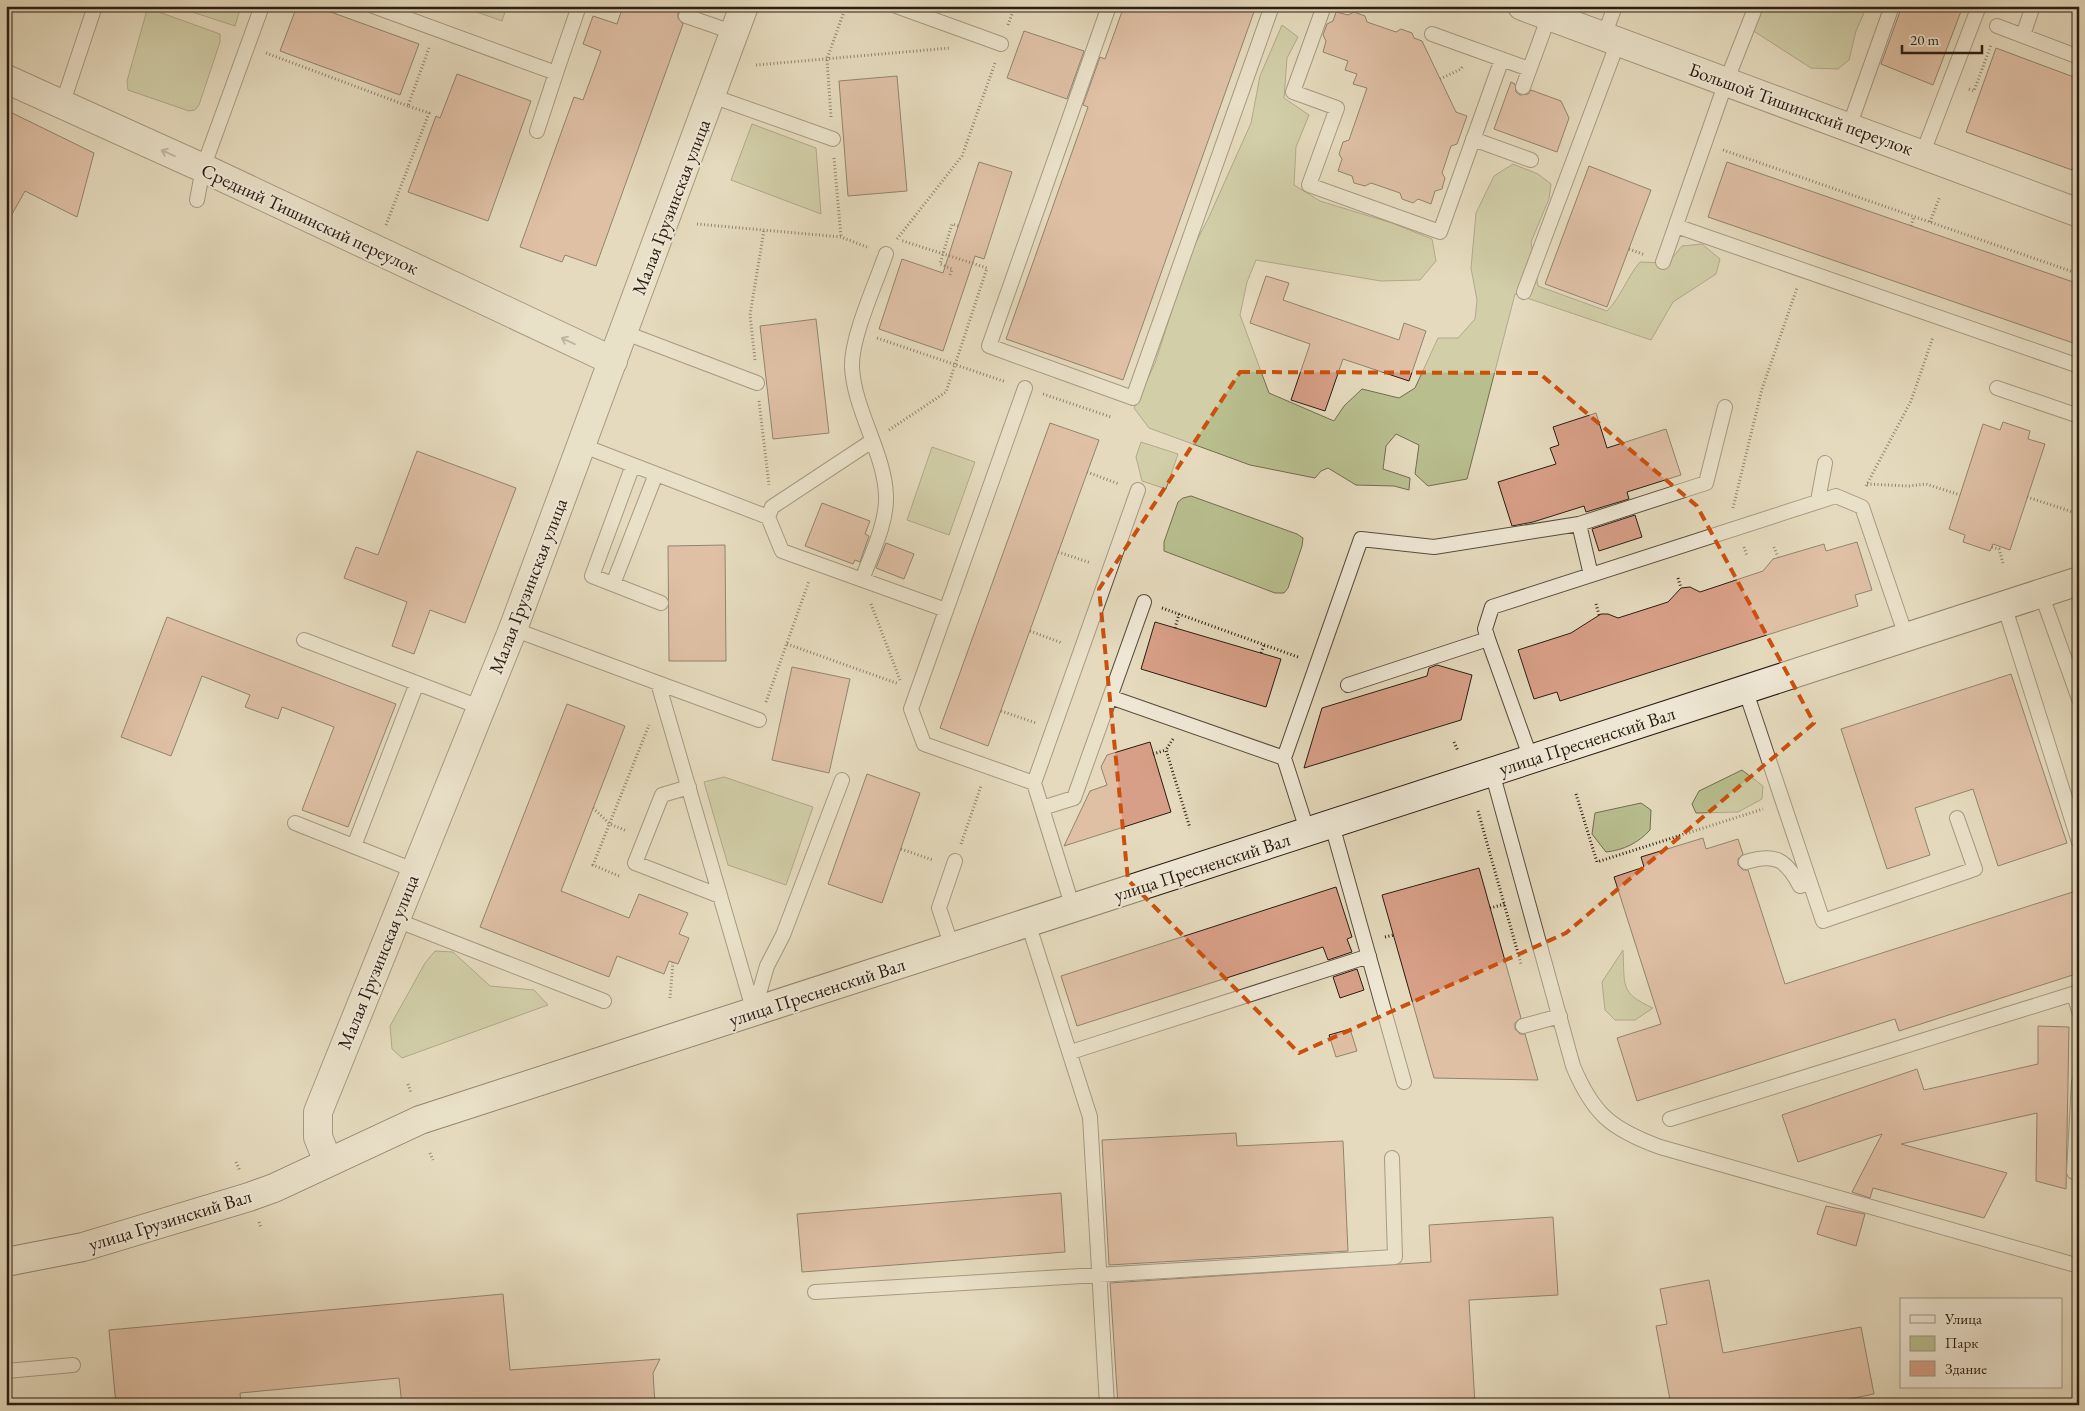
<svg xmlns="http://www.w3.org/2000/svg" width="2085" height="1411" font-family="'EB Garamond',serif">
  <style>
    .green { fill: #b8be8e; stroke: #726d50 }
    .building { fill: #d79f87; stroke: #2b1c12 }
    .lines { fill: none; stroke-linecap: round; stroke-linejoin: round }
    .service-casing { stroke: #5a4c3d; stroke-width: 16 }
    .minor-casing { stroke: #5a4c3d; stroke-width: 30 }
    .tertiary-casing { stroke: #5a4c3d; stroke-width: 30 }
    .secondary-casing { stroke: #2b1c12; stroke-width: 30 }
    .path { stroke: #2b1c12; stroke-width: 3; stroke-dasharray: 1 2.5; stroke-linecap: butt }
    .service { stroke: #eee7d4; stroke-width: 14 }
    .minor { stroke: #eee7d4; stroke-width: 28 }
    .tertiary { stroke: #eee7d4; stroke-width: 28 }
    .secondary { stroke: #eee7d4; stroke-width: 28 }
    .oneway { stroke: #968c7d }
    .marked { fill: none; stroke: #cc500d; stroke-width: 4; stroke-dasharray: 10 6; stroke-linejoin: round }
    .labels { text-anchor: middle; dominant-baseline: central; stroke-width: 4; stroke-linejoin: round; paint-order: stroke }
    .street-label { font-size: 19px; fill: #2b1c12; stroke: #eee7d4 }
  </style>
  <rect width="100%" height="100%" fill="#e5dabd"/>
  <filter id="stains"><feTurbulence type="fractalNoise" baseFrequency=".004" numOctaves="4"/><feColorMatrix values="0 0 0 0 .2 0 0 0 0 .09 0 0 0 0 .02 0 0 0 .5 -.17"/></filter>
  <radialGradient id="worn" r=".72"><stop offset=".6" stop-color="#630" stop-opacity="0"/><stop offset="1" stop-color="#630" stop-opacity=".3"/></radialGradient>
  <!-- green -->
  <path class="green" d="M 181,6 L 241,6 L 235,26 L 180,8 Z
    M 460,6 L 507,6 L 502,21 Z
    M 1762,6 L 1867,6 L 1856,31 L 1849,60 L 1838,69 L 1811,68 L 1752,30 Z
    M 147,10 L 156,11 L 220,34 L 220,42 L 199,105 L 195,110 L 189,111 L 128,90 L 127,81 Z
    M 1282,25 L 1298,37 L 1287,58 L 1284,98 L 1309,115 L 1296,147 L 1294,185 L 1320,201 L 1392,223 L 1432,239 L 1436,261 L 1420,280 L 1381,281 L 1256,260 L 1247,282 L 1240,315 L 1269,393 L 1334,421 L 1344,406 L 1362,389 L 1399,398 L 1415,388 L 1438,338 L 1458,338 L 1475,319 L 1477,300 L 1471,268 L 1476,213 L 1494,176 L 1513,164 L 1538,174 L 1551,184 L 1549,199 L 1531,242 L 1538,286 L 1607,311 C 1621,297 1627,277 1640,262 L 1668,263 L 1682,246 L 1702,244 L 1720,259 L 1716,274 L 1673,302 L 1651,340 L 1515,294 L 1467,479 L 1428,486 L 1415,474 L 1419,445 L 1396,434 L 1386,446 L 1383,469 L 1410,478 L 1409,490 L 1394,486 L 1356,485 L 1328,468 L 1321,471 L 1315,478 L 1250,465 L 1149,428 L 1134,408 L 1155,363 L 1191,252 L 1209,217 L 1251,123 L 1260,76 Z
    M 752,124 L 816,148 L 821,214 L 731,180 Z
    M 1141,442 L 1178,454 L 1166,489 L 1142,481 L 1136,457 Z
    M 932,447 L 975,462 L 949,535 L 907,520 Z
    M 1191,496 L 1297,534 L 1303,538 L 1302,546 L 1288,588 L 1284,593 L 1275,593 L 1164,551 L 1164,542 L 1178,502 L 1183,498 Z
    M 1742,770 L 1763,786 L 1762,799 L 1738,812 L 1696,813 L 1692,804 L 1699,791 Z
    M 724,777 L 813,807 L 786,885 L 728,865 L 704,782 Z
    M 1641,803 L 1651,810 L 1650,830 C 1638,843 1624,850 1606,852 L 1592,834 L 1595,813 Z
    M 1623,950 C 1625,985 1619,993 1653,1008 L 1635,1020 L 1615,1020 L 1605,1010 L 1602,982 Z
    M 435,951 L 453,952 L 490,986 L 534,990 L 548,1005 L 402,1058 L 392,1049 L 390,1026 L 425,963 Z"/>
  <!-- building -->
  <path class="building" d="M 297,6 L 330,6 L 328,11 L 419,44 L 400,95 L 280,51 Z
    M 623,6 L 689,6 L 681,9 L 678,13 L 678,18 L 683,24 L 596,266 L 565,255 L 562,262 L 520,247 L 574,97 L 583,100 L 601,51 L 583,44 L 593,16 L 617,24 Z
    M 1124,6 L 1256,6 L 1123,380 L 1006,339 L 1088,107 L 1083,105 L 1100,57 L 1105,59 Z
    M 1902,6 L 1963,6 L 1933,85 L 1881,64 Z
    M 1336,12 L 1348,15 L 1354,12 L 1365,16 L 1367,22 L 1396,32 L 1401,29 L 1412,33 L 1414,38 L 1422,41 L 1456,112 L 1467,116 L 1457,144 L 1451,146 L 1442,173 L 1445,178 L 1442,189 L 1435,191 L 1431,204 L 1418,199 L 1413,203 L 1402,199 L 1400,193 L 1371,183 L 1365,186 L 1354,183 L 1352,176 L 1338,171 L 1342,159 L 1339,154 L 1343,142 L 1349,140 L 1367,88 L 1353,84 L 1357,74 L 1345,70 L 1348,61 L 1323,52 L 1326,41 L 1323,35 L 1327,24 L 1333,21 Z
    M 1024,31 L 1084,51 L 1067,99 L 1007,78 Z
    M 1996,48 L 2079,79 L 2079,152 L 2072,170 L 1966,132 Z
    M 457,74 L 531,101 L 488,221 L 408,192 L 436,116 L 440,118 Z
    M 897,76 L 907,191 L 848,196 L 839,81 Z
    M 1511,82 L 1515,84 L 1516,92 L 1520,95 L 1528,94 L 1531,90 L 1561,101 L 1569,118 L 1557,152 L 1494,129 Z
    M 6,110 L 94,153 L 77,217 L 25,191 L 6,225 Z
    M 979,162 L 1012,172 L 984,259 L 975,256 L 943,351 L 879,329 L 902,259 L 943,273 Z
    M 1727,162 L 2079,284 L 2079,345 L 1708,217 Z
    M 1589,166 L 1651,190 L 1607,307 L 1545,284 Z
    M 1266,276 L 1289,283 L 1283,300 L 1399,340 L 1404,323 L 1426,331 L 1409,381 L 1343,359 L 1325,411 L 1291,400 L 1310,344 L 1250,323 Z
    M 816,319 L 829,433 L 773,439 L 760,326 Z
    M 1596,413 L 1607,448 L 1666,429 L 1681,475 L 1627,492 L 1629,499 L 1586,512 L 1584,506 L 1533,522 L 1512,526 L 1498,482 L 1556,464 L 1550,448 L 1559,445 L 1553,427 Z
    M 2003,422 L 2030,431 L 2028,439 L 2045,444 L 2010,550 L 1993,544 L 1990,551 L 1963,542 L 1965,535 L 1949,529 L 1983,424 L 2000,430 Z
    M 1050,423 L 1099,440 L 988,746 L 940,728 Z
    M 417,451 L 516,488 L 465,623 L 430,610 L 414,654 L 392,646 L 407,602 L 344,578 L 356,547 L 378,555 Z
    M 822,503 L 870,521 L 865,534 L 869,536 L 860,562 L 855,560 L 853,564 L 805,546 Z
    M 1635,515 L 1642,537 L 1599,551 L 1592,529 Z
    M 1857,542 L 1872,590 L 1855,595 L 1858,606 L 1560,701 L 1557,692 L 1534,699 L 1518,650 L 1571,633 L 1601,614 L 1608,614 L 1618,618 L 1668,602 L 1681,588 L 1690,587 L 1700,592 L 1763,571 L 1773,559 L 1780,557 L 1824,544 L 1826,551 Z
    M 886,543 L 914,554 L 904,579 L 876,568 Z
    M 725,545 L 726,661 L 669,661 L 668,546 Z
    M 167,617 L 396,704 L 348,827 L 302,810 L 334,727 L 282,707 L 278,719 L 245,707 L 250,695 L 202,676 L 171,756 L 121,737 Z
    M 1155,622 L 1281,659 L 1266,707 L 1141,669 Z
    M 1437,665 L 1472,675 L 1461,720 L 1304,768 L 1322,708 L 1427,676 L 1429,668 Z
    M 792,667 L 850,679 L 829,773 L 772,760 Z
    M 2011,674 L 2067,843 L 1998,866 L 1973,789 L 1915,808 L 1930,855 L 1887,869 L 1841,729 Z
    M 567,704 L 625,726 L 561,891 L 629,918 L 639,894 L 688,913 L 679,934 L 689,938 L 678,964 L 669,961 L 664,974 L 617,956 L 609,977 L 480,927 Z
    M 1150,742 L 1171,812 L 1064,846 L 1090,791 L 1107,785 L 1101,767 L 1107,755 Z
    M 867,774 L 920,793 L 882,903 L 828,884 Z
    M 1703,838 L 1706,849 L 1738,839 L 1743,854 L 1738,859 L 1738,865 L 1743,870 L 1748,870 L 1785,984 L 2079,890 L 2079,973 L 1899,1031 L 1895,1019 L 1637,1101 L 1617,1038 L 1661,1024 L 1614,877 L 1644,867 L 1641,857 Z
    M 1479,868 L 1521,1018 L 1515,1023 L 1515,1029 L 1520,1034 L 1525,1034 L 1538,1080 L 1434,1078 L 1382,895 Z
    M 1336,887 L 1352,937 L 1347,939 L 1352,952 L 1328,960 L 1323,947 L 1077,1026 L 1061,976 Z
    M 1357,969 L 1364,990 L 1340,998 L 1333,977 Z
    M 2038,1026 L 2069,1027 L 2066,1189 L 2036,1181 L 2037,1113 L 1901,1144 L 2007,1173 L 1984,1218 L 1873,1188 L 1870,1198 L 1852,1192 L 1882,1134 L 1798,1162 L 1782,1115 L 1917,1069 L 1924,1090 L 2038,1064 Z
    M 1350,1029 L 1357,1051 L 1336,1057 L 1329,1035 Z
    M 1236,1133 L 1237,1146 L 1343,1141 L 1348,1251 L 1109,1265 L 1102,1140 Z
    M 1061,1193 L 1065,1252 L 802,1272 L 797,1214 Z
    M 1826,1206 L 1865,1214 L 1856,1246 L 1817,1234 Z
    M 1553,1217 L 1558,1295 L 1469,1300 L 1475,1405 L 1118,1405 L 1110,1283 L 1431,1262 L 1429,1225 Z
    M 1709,1280 L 1723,1353 L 1861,1327 L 1874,1394 L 1819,1405 L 1671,1405 L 1656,1326 L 1667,1324 L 1660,1289 Z
    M 503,1294 L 510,1370 L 660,1359 L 653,1373 L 655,1405 L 402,1405 L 399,1378 L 240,1393 L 241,1405 L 116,1405 L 109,1330 Z"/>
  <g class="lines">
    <defs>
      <path id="service" d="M 373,6 L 556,73 L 579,6
        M 896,6 L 1001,44
        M 1109,6 L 989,346 L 1133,398 L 1272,6
        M 1324,6 L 1293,92 L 1337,108 L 1309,185 L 1440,232 L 1502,59
        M 686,16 L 735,33
        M 1997,26 L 2079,57
        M 1432,34 L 1529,69
        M 2023,35 L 2033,6
        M 1604,36 L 1615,6
        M 1523,87 L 1549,16
        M 712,96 L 833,139
        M 62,105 L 95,6
        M 1849,127 L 1892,6
        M 537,131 L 556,73
        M 1473,139 L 1531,160
        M 1922,155 L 1979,6
        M 197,200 L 203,168 L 262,6
        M 1676,226 L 2079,366
        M 1663,262 L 1726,82 L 1756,6
        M 1524,292 L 1618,42
        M 623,332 L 757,383
        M 1025,388 L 911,709 L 924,744 L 1034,783 L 1138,490
        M 1997,388 L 2079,416
        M 872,441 L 772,507 L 768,517 L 782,551 L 946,610
        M 581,445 L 768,517
        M 633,465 L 592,576 L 661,603
        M 1821,500 L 1819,495 L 1825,463
        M 1579,524 L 1591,575
        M 862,580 C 871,554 887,524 886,496 C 885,454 854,410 852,367 C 851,337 876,283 886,254
        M 613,584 L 656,474
        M 2041,593 L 2079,699
        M 2004,605 L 2079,842
        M 513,629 L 658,683 L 754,1012
        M 304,640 L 482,708
        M 658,683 L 759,720
        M 1348,685 L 1488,639
        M 1745,689 L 1823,921 L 1975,869 L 1957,818
        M 1110,697 L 1284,758
        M 1531,759 L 1488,639 L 1485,629 L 1492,607 L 1836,496 L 1862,507 L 1906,636
        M 1492,772 L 1573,1066 C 1593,1114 1611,1129 1660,1147 L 2079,1266
        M 1034,783 L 1073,908
        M 689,787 L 662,795 L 635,863 L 720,896
        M 1042,808 L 1074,798 L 1144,602
        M 295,823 L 416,871
        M 1332,825 L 1404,1082
        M 1308,833 L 1284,758 L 1361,539 L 1434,547 L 1579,524 L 1706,483 L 1725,407
        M 354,846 L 417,683
        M 1746,862 C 1775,853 1786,859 1800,886 L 1810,882
        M 396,920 L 604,1001
        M 1028,923 L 1090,1117 L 1107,1405
        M 952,947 L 939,908 L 955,861
        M 2074,994 L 2079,1011
        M 754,1011 L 767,966 L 783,935 L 842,780
        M 1523,1026 L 1560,1016
        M 1071,1052 L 1369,956
        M 2079,1082 L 2074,1172 L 2079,1173
        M 1670,1119 L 2079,992
        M 815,1292 L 1395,1257 L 1392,1158
        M 6,1371 L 73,1365"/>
      <path id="minor" d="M 6,79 L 203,168 L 613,361"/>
      <path id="tertiary" d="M 1522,6 L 2079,213
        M 328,1162 L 318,1137 L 318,1112 L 513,629 L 744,6"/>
      <path id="secondary" d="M 6,1262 L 83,1247 L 249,1197 L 274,1188 L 420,1120 L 2079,581"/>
    </defs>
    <!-- service casing -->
    <use href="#service" class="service-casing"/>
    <!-- minor casing -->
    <use href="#minor" class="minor-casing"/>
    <!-- tertiary casing -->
    <use href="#tertiary" class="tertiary-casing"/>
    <!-- secondary casing -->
    <use href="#secondary" class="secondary-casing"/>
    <!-- path -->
    <path class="path" d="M 1008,25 L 1015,6
      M 266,53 L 408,106
      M 756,65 L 950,48
      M 1440,79 L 1461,69 L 1463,66
      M 1969,89 L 1974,91 L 1991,45
      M 831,117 L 827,59 L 846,6
      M 1723,150 L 2079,274
      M 834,158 L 841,237
      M 1930,222 L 1940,196
      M 697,224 L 841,237 L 867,247
      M 386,225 L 429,113 L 408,106 L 429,48
      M 1911,226 L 1914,216
      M 897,239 L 962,156 L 995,63
      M 1629,249 L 1645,255
      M 950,275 L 952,269 L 940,264 L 952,224 L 958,226
      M 877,338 L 1006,382
      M 755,360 L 750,315 L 764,230
      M 1043,394 L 1111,417
      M 759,401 L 769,485
      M 889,430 L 946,392 L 987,268 L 900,240
      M 1087,472 L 1119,484
      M 1867,484 L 1909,486 L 1926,484 L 1960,495
      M 1866,486 L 1911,401 L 1933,337
      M 2027,497 L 2079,514
      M 1733,508 L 1762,389 L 1797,288
      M 1744,547 L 1747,556
      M 1774,547 L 1778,557
      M 1992,547 L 1999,549 L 2003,563
      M 1058,552 L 1091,563
      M 1678,578 L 1681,588
      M 871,604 L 900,680
      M 1596,604 L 1599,615
      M 1162,608 L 1298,657
      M 1175,628 L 1179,614
      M 1030,631 L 1062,643
      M 787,644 L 899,684
      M 1261,653 L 1264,645
      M 766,702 L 809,581
      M 1001,711 L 1036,723
      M 1173,739 L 1166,750 L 1190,828
      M 1454,742 L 1458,751
      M 1153,754 L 1166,750
      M 1576,794 L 1597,862 L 1763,809
      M 593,808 L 610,824 L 627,831
      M 1478,811 L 1521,964
      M 961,844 L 981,786
      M 901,849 L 933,860
      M 619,876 L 593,865 L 649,725
      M 1490,908 L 1505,904
      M 1385,937 L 1394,935
      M 670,998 L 673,962
      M 408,1084 L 411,1093
      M 430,1153 L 433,1160
      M 236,1162 L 240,1171
      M 259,1222 L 261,1228"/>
    <!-- service -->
    <use href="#service" class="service"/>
    <!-- minor -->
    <use href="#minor" class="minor"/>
    <!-- tertiary -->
    <use href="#tertiary" class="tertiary"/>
    <!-- secondary -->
    <use href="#secondary" class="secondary"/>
  </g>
  <!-- one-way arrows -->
  <defs><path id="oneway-shaft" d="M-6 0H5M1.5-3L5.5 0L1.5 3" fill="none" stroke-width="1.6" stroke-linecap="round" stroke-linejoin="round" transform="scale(1.25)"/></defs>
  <g class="oneway">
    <use href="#oneway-shaft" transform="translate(168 153) rotate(-156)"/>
    <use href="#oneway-shaft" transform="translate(568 341) rotate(-155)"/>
  </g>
  <!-- marked area -->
  <path d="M0 0H2085V1411H0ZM 1240,372 L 1539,373 L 1697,506 L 1814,723 L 1566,933 L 1299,1053 L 1128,880 L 1099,589 Z" fill="#e5dabd" fill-opacity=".55" fill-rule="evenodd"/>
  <path class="marked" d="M 1240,372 L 1539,373 L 1697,506 L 1814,723 L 1566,933 L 1299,1053 L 1128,880 L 1099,589 Z"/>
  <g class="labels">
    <!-- street labels -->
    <g class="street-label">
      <text transform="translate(1801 109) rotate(20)">Большой Тишинский переулок</text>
      <text transform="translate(671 207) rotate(-69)">Малая Грузинская улица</text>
      <text transform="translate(310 219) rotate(25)">Средний Тишинский переулок</text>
      <text transform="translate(528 586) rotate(-69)">Малая Грузинская улица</text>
      <text transform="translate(1587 741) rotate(-18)">улица Пресненский Вал</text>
      <text transform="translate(1202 867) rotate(-18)">улица Пресненский Вал</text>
      <text transform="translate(378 962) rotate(-68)">Малая Грузинская улица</text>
      <text transform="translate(817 992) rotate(-18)">улица Пресненский Вал</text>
      <text transform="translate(170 1220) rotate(-17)">улица Грузинский Вал</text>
    </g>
  </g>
  <!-- margin -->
  <rect width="2085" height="1411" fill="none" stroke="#e5dabd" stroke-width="25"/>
  <rect x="8" y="8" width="2070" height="1396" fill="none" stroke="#2b1c12" stroke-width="2.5"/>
  <rect x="12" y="12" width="2060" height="1386" fill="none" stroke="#2b1c12"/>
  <!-- legend -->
  <rect x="1900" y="1298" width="162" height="90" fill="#eee7d4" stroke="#a09686"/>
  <rect x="1910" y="1315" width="25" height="8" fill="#eee7d4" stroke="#a09686"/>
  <text x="1945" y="1324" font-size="15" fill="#2b1c12">Улица</text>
  <rect x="1910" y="1336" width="25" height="15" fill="#b8be8e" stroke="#a09686"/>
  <text x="1945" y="1348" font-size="15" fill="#2b1c12">Парк</text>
  <rect x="1910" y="1361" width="25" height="15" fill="#d79f87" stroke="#a09686"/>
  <text x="1945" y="1374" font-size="15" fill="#2b1c12">Здание</text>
  <!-- scale -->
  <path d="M1902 45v8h80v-8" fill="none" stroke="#2b1c12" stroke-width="2.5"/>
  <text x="1910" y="45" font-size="15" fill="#2b1c12" stroke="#eee7d4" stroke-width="4" paint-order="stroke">20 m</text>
  <rect width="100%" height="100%" filter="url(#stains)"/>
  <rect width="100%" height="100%" fill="url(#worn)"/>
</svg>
